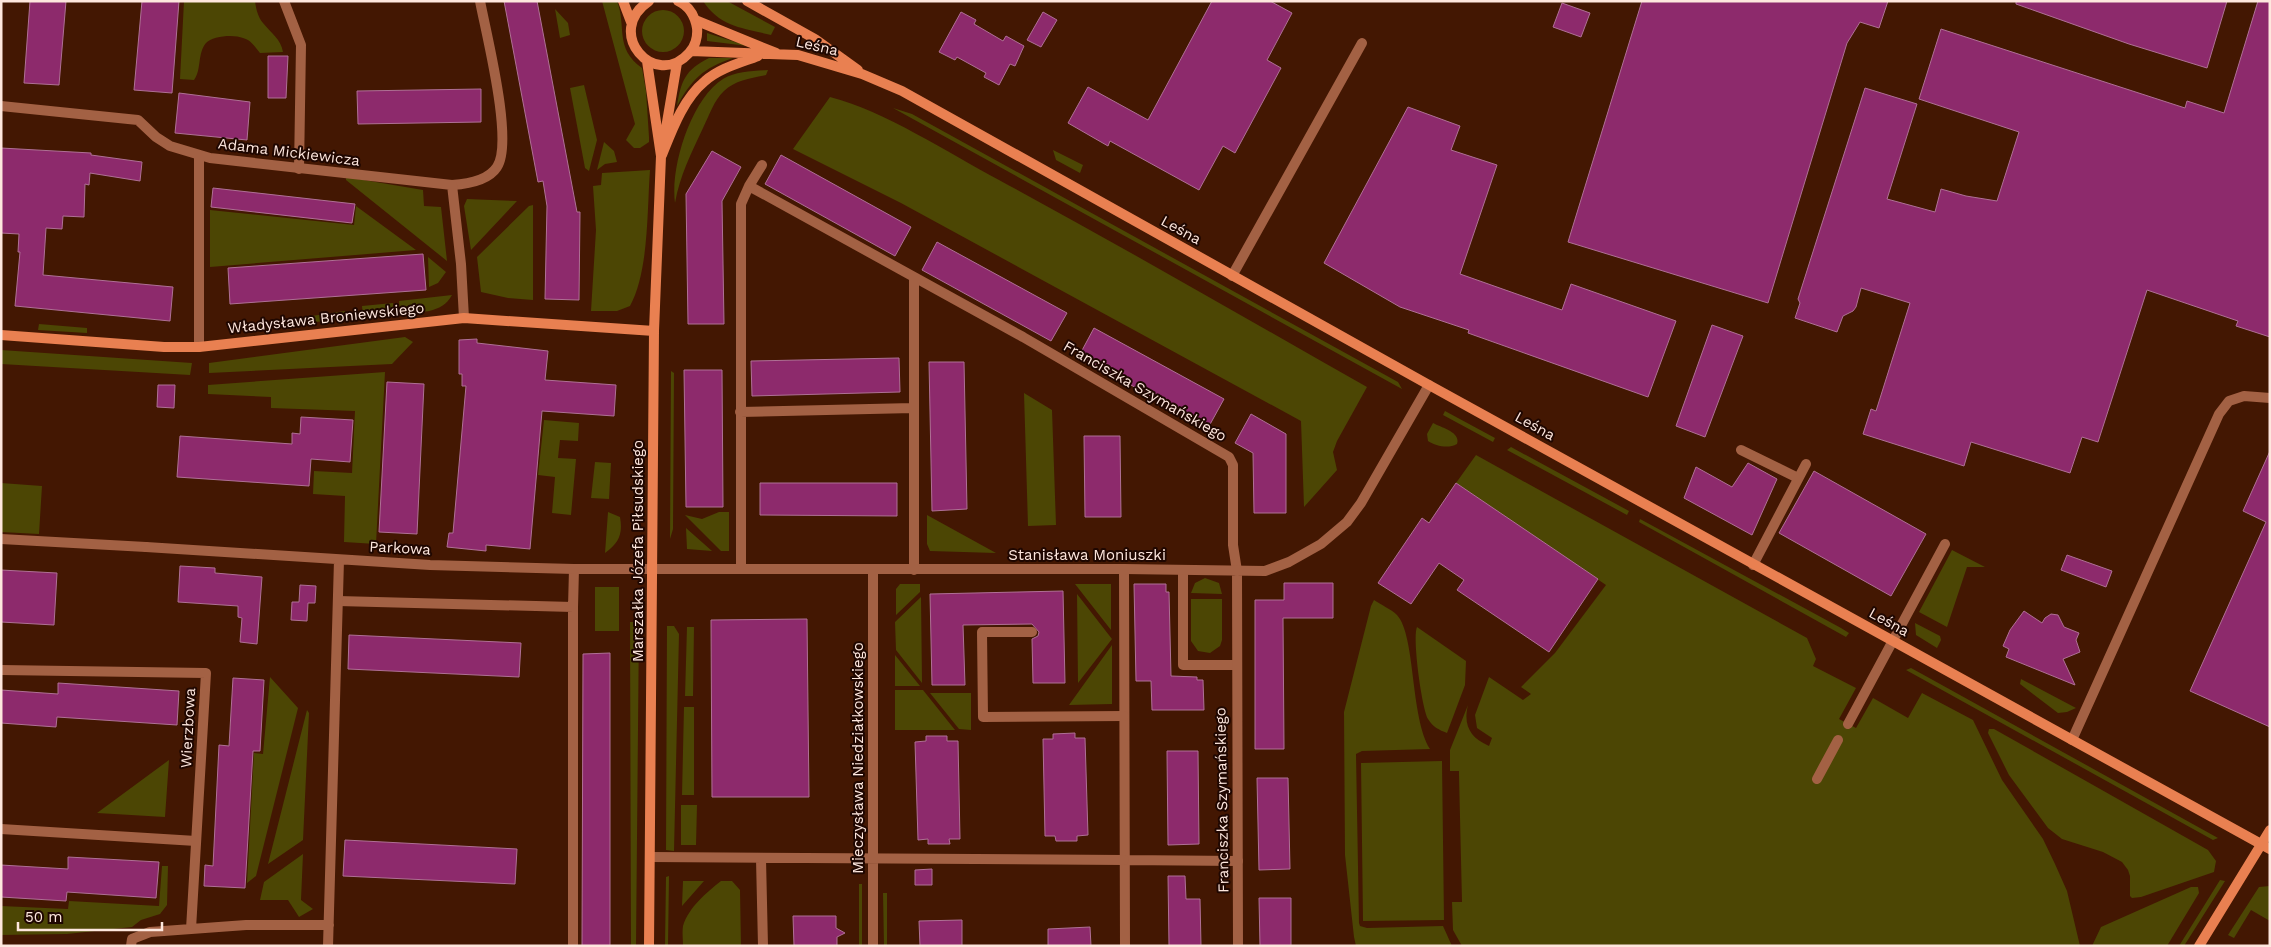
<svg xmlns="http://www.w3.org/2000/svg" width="2271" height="947" font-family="'Work Sans',sans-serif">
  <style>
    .green { fill: #4c4604 }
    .building { fill: #8d2a6c; stroke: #af7095 }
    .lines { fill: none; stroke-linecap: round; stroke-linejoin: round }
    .lane { stroke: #a36144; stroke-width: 10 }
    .street { stroke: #a36144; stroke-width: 10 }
    .secondary { stroke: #e98051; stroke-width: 10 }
    .labels { text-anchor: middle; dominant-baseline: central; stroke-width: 4; stroke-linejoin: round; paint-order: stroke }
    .street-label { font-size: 15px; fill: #fee7de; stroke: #1f0701 }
  </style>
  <rect width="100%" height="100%" fill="#431702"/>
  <!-- green -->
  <path class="green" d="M 184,1 L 255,1 C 256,9 258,17 263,23 C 271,33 281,39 283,52 L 260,53 C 255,47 251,40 243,38 C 234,34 212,36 206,43 C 197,54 202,69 194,80 L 180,79 Z
    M 602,1 L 617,1 C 627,27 614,48 642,68 L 646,91 L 649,137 L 649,142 L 640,148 L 634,148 L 626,140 L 635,124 Z
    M 703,1 L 727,1 L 775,27 L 771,35 C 743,28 720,27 703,1 Z
    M 555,9 L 568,23 L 570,35 L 560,38 Z
    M642 31a21 21 0 1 1 42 0a21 21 0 1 1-42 0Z
    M 707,33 L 748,46 L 707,41 Z
    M 709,58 L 733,58 C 702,69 693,78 677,106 C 681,81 685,70 709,58 Z
    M 768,70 L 766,75 C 751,78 735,80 724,91 C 714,100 709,116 703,128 C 691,154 680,175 675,203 C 670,167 691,99 723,79 C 736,71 753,71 768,70 Z
    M 584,85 L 597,140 L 589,171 L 585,168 L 570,88 Z
    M 830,97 C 885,111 948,153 999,180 C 1123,247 1245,318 1367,387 L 1337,441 L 1333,452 L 1337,470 L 1304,507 L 1301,421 L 901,203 L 793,149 Z
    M 893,108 L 912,114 L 1398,382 L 1402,389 Z
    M 604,142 L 614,151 L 617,162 L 605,164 L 597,170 Z
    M 1053,150 L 1083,165 L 1080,173 L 1056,160 Z
    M 650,170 C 647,211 649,271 630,306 L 617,311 L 591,311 L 596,230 L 593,186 L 601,185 L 602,173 Z
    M 346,177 L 423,190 L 424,206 L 441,207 L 447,261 L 346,180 Z
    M 467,199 L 517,201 L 471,250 L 464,206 Z
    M 533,205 L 533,300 L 508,298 L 481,292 L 477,257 L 529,206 Z
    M 356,206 L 416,250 L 210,267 L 210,210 L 354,225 Z
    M 428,257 L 446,272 L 438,283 L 429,287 Z
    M 452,295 C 442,314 419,312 400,314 L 399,301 Z
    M 393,303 L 394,313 L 363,317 L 362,306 Z
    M 345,311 L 346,319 L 305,323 L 305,317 Z
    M 298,318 L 298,324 L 260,330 L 258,323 Z
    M 39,324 L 87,328 L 87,333 L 38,330 Z
    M 405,337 L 413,342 L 392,364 L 209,373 L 209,363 Z
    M 1,350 L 192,363 L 190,375 L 1,364 Z
    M 671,371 L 674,373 L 673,529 L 670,539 Z
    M 385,372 L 376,544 L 344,542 L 345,496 L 313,494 L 314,471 L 352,473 L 355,411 L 271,408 L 271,397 L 208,394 L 208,385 Z
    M 1024,393 L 1052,410 L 1056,525 L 1028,526 Z
    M 1445,411 L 1495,438 L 1493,442 L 1443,415 Z
    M 544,420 L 579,423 L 578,441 L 560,440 L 558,458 L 576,459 L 571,515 L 552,513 L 555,477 L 538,475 Z
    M 1433,423 C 1442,428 1461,432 1457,444 C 1448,449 1436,446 1428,441 L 1427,434 Z
    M 1511,447 L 1629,511 L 1627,515 L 1507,450 Z
    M 1476,455 L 1807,638 L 1816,659 L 1813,666 L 1856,688 L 1839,719 L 1856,728 L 1873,698 L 1908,718 L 1922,693 L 1973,720 L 2002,780 L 2043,839 L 2055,864 L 2067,891 L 2080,946 L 1462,946 L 1453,930 L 1452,902 L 1462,902 L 1459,775 L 1459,771 L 1450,771 L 1450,750 L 1468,705 C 1463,725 1470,738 1489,746 L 1492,738 L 1477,728 L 1475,715 L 1489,677 L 1523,700 L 1531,694 L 1521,687 L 1555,653 L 1606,585 L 1456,483 Z
    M 595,462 L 611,463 L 609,499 L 591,498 Z
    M 1,483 L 42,486 L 39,534 L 1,532 Z
    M 608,512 L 620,517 C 623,534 619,543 605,553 Z
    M 719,512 L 729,512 L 729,551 L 721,551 L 685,515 L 702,519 Z
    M 927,515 L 996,553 L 930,551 L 927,544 Z
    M 1640,519 L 1841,628 L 1849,633 L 1846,637 L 1639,522 Z
    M 686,528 L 712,551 L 687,549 Z
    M 1952,550 L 1985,567 L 1967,567 L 1947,627 L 1919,612 Z
    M 1205,578 L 1219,583 L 1222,594 L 1191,593 L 1195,583 Z
    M 900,584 L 920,584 L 920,592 L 896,615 L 896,589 Z
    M 1075,584 L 1111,584 L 1111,630 Z
    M 595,587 L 619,587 L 619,631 L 595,631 Z
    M 1077,594 L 1112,639 L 1078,683 Z
    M 921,597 L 922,682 L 922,683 L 896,650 L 895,622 Z
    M 1191,599 L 1222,599 L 1222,640 L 1220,646 L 1210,653 L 1198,651 L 1191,641 Z
    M 1374,600 C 1381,605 1391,609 1397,615 C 1416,636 1410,716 1430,749 L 1362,751 L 1356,754 L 1359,923 L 1360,926 L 1367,928 L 1443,926 L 1452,946 L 1356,946 L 1354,937 L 1345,855 L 1344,712 L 1371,606 Z
    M 630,622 L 639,622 L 636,946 L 631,946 Z
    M 1915,623 L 1940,636 L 1941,640 L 1937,648 L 1916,635 Z
    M 667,626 L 674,626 L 679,634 L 674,851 L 666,850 Z
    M 687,627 L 694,627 L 693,696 L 685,696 Z
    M 1417,627 L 1466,661 L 1465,685 L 1447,733 C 1439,730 1433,727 1428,719 C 1422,709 1412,638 1417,627 Z
    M 1112,645 L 1112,704 L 1069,705 Z
    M 895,655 L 920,686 L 895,686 Z
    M 1911,668 L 1922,674 L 2218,838 L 2213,840 L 1906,670 Z
    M 270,677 L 298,708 L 256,876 L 247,883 L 254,753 L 263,754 Z
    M 2021,679 L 2076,708 L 2067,712 L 2058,713 L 2020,684 Z
    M 895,690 L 923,690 L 955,730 L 895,730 Z
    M 930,693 L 971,693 L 971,730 L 959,729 Z
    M 684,707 L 694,707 L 694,795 L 682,795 Z
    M 307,710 L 309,713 L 303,840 L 268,864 Z
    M 1989,729 L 1994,729 L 2208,850 L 2216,861 L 2214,872 L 2141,897 L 2132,898 L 2130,896 L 2130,876 L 2128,870 L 2122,862 L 2103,852 L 2062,839 L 2048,828 L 2009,775 L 1988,733 Z
    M 169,760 L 165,817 L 97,813 Z
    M 1442,761 L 1444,920 L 1363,921 L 1361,763 Z
    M 681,805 L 697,805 L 696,845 L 681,845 Z
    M 303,854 L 301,900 L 313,909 L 299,917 L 288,900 L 260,900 L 264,882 Z
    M 162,866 L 168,866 L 167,905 L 160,914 L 141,920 L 132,927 L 67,934 L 1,935 L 1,906 L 68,909 L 69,901 L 159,906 Z
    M 669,876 L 668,946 L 665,946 L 666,877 Z
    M 2220,880 L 2225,881 L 2184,946 L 2179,946 Z
    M 683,881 L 704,881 L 682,906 Z
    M 721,881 L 732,881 L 740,890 L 741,946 L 683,946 C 683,940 682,932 683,926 C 689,907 706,893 721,881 Z
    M 859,884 L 862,884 L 862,946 L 859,946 Z
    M 2270,886 L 2270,921 L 2251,910 L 2234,938 L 2228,935 L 2259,887 Z
    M 2191,887 L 2198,887 L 2199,893 L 2167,946 L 2092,946 L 2101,927 Z
    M 883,893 L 887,893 L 887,946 L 884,946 Z"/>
  <!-- building -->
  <path class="building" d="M 30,1 L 66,1 L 59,85 L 24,83 Z
    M 142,1 L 179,1 L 172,93 L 134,90 Z
    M 504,1 L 537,1 L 577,212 L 580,212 L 579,300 L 545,299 L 547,206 L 543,181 L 538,182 Z
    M 1212,1 L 1270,1 L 1292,13 L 1267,60 L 1281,68 L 1235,153 L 1223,146 L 1199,190 L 1110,141 L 1108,146 L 1068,123 L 1088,87 L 1148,120 Z
    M 1642,1 L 1888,1 L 1879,28 L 1860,22 L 1847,43 L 1768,303 L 1568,242 Z
    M 2016,1 L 2227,1 L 2207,68 L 2129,44 L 2016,4 Z
    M 2258,1 L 2270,1 L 2270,337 L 2236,326 L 2238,321 L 2147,290 L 2098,442 L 2082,437 L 2070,473 L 1971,442 L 1964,466 L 1863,434 L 1871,409 L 1876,411 L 1910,303 L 1861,288 L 1856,307 L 1853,311 L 1843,316 L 1837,332 L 1795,318 L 1800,303 L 1798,299 L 1865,88 L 1917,104 L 1887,199 L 1935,212 L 1941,189 L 1966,196 L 1997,201 L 2019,132 L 1919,99 L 1941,29 L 2185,108 L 2187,101 L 2224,113 Z
    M 1562,3 L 1590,13 L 1581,37 L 1553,27 Z
    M 961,12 L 976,20 L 974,24 L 1003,41 L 1006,36 L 1024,46 L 1015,66 L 1010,64 L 999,85 L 984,77 L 986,73 L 957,57 L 955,60 L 939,52 Z
    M 1043,12 L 1057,20 L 1041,47 L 1027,40 Z
    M 268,56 L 288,56 L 286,98 L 268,98 Z
    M 481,89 L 481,122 L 358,124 L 357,91 Z
    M 179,93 L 250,102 L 247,140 L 175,133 Z
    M 1408,107 L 1460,126 L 1451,150 L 1497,165 L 1460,274 L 1562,310 L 1571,284 L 1676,321 L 1648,397 L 1468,333 L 1469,330 L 1400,307 L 1324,263 Z
    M 1,148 L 91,153 L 91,155 L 142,162 L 140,181 L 90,173 L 89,185 L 85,184 L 84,217 L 63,216 L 62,229 L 46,228 L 43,275 L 173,287 L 170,321 L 15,306 L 20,252 L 18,252 L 19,234 L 1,233 Z
    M 712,151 L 741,167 L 722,201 L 724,324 L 688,324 L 686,194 Z
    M 781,155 L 911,227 L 895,256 L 765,184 Z
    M 213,188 L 355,204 L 352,223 L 211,207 Z
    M 937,242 L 1067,313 L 1051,341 L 922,270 Z
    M 423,254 L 426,290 L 230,304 L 228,268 Z
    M 1712,325 L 1743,336 L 1705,437 L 1676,426 Z
    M 1094,328 L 1224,399 L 1208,428 L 1079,356 Z
    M 477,339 L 477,343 L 548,351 L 545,380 L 616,385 L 614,416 L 542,411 L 530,549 L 486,545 L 486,551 L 447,547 L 449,533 L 453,533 L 466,386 L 462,386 L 462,374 L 459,374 L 459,340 Z
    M 899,358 L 900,392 L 752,396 L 751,361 Z
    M 929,362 L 964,362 L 967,509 L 932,511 Z
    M 684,370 L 722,370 L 723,507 L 686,507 Z
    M 387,382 L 424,384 L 417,534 L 379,532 Z
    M 158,385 L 175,385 L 174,408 L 157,407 Z
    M 1251,414 L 1286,434 L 1286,513 L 1254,513 L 1253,453 L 1235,443 Z
    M 301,417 L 353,420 L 350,462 L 311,459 L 309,486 L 177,477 L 180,436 L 292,444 L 292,433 L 300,434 Z
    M 1084,436 L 1120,436 L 1121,517 L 1085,517 Z
    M 2270,451 L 2270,727 L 2190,691 L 2266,522 L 2243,511 Z
    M 1748,463 L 1777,479 L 1752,535 L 1684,498 L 1696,467 L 1732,487 Z
    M 1814,471 L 1926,534 L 1891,596 L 1779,533 Z
    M 760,483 L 897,483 L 897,516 L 760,515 Z
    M 1456,483 L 1598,579 L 1549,652 L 1457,590 L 1464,580 L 1439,563 L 1411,604 L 1378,583 L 1422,518 L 1429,523 Z
    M 2067,555 L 2112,571 L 2106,587 L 2061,570 Z
    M 180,566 L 215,568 L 215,573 L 262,577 L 257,644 L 240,642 L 242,618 L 238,617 L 238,606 L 178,602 Z
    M 1,570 L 57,573 L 54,625 L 1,622 Z
    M 1284,583 L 1333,583 L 1333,618 L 1283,618 L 1284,749 L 1255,749 L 1255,600 L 1284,600 Z
    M 1134,584 L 1166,584 L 1166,592 L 1169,592 L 1171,676 L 1197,677 L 1197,680 L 1203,680 L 1204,710 L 1152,710 L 1151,681 L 1136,681 Z
    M 300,585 L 316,586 L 315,603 L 308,603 L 307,621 L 291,620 L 292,602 L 299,602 Z
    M 1063,591 L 1065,683 L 1033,683 L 1032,639 L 1038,636 L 1039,632 L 1032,624 L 963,625 L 965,685 L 932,685 L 930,594 Z
    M 2024,611 L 2042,623 L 2045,618 L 2051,614 L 2058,615 L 2064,627 L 2079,633 L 2076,640 L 2080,652 L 2063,659 L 2075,685 L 2006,657 L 2009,649 L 2003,646 L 2010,630 Z
    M 807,619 L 809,797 L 712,797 L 711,620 Z
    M 349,635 L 521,643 L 519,677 L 348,669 Z
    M 610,653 L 610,946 L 582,946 L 583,654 Z
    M 233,678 L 264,680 L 260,751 L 253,751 L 245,888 L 204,886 L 205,865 L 213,866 L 219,745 L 229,746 Z
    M 58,683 L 179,691 L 177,725 L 57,717 L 56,727 L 1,723 L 1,690 L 58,694 Z
    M 1075,733 L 1075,738 L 1085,738 L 1088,835 L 1077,836 L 1077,841 L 1056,841 L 1055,836 L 1045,836 L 1043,739 L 1053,739 L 1053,734 Z
    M 926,736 L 947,736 L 947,741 L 958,741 L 960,839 L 949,839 L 950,844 L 928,844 L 928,839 L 918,840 L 915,742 L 926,741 Z
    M 1167,751 L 1198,751 L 1199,844 L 1168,845 Z
    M 1257,778 L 1288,778 L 1290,869 L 1259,870 Z
    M 345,840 L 517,849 L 515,884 L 343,876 Z
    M 68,857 L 159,862 L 156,898 L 67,892 L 66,901 L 1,897 L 1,865 L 68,869 Z
    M 932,869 L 932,885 L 915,885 L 915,870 Z
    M 1168,876 L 1185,876 L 1186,899 L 1200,899 L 1201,946 L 1169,946 Z
    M 1259,898 L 1291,898 L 1291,946 L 1260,946 Z
    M 793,916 L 836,916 L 836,928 L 845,933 L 837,937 L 837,946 L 794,946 Z
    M 962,920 L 962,946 L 920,946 L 919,921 Z
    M 1090,927 L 1091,946 L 1048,946 L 1048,929 Z"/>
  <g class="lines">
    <!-- lane -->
    <path class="lane" d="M 284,1 L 301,45 L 299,169
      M 452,185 C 467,184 488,181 497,167 C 514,142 486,33 480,1
      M 749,186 L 1023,337 L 1229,457 L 1233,465 L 1233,545 L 1237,571
      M 1232,276 L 1362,43
      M 914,278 L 914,570
      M 740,412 L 913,408
      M 1741,450 L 1798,478
      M 1,539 L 146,547
      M 1753,565 L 1806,464
      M 741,568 L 741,204 L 749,186 L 762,165
      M 1124,569 L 1125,946
      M 1183,570 L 1183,665 L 1236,665
      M 338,601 L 573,607 L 574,569
      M 573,607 L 573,946
      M 1848,724 L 1945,544
      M 2072,740 L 2219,414 L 2229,401 L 2244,396 L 2270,398
      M 1817,779 L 1838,740
      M 1,829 L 196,841
      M 1124,860 L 1238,861"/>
    <!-- street -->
    <path class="street" d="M 1,106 L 138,120 L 156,137 L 170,146 L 210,158 L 452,185 L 461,264 L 464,318
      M 199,155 L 199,347
      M 146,547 L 430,565 L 574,569 L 1124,569 L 1265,571 L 1289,562 L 1321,544 L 1347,522 L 1361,503 L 1429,385
      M 873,569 L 873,946
      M 1237,571 L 1238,946
      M 1032,632 L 982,632 L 983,717 L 1124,716
      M 1,670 L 206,673 L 191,929
      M 650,857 L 1124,860
      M 761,859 L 763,946
      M 131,946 L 132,939 L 150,932 L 246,925 L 329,925
      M 328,946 L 339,560"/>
    <!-- secondary -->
    <path class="secondary" d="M 623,1 L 631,22
      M 649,1 C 603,32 655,91 689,53 C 695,47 698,37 697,28 C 695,16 689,6 678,1
      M 747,1 L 815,39 L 858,70
      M 695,20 L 776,53
      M 691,51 L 798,55 L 862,74 L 902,91 L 1429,385 L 2270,849
      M 647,61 L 661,156 L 654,331 L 649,946
      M 664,140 L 677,63
      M 662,155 C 672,130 683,99 705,81 C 720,68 740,63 758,56
      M 1,335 L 164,347 L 199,347 L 464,318 L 654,331
      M 2199,946 L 2270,830"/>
  </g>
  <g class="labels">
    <!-- street labels -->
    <g class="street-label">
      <text transform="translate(817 46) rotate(13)">Leśna</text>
      <text transform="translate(289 152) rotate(7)">Adama Mickiewicza</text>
      <text transform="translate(1181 230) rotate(29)">Leśna</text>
      <text transform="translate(326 318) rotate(-6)">Władysława Broniewskiego</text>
      <text transform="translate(1145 391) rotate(30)">Franciszka Szymańskiego</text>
      <text transform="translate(1535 426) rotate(29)">Leśna</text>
      <text transform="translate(400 548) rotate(3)">Parkowa</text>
      <text transform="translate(638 551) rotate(-90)">Marszałka Józefa Piłsudskiego</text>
      <text x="1087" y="555">Stanisława Moniuszki</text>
      <text transform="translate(1889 622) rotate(29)">Leśna</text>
      <text transform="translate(188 728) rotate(-87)">Wierzbowa</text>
      <text transform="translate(858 758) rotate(-90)">Mieczysława Niedziałkowskiego</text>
      <text transform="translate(1222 800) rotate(-91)">Franciszka Szymańskiego</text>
    </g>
  </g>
  <!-- border -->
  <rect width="2271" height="947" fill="none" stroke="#fee7de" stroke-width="5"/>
  <!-- scale -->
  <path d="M18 922v8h144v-8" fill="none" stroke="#fee7de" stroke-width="2.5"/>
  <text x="25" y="922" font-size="15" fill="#fee7de" stroke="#1f0701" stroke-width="4" paint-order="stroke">50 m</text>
</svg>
